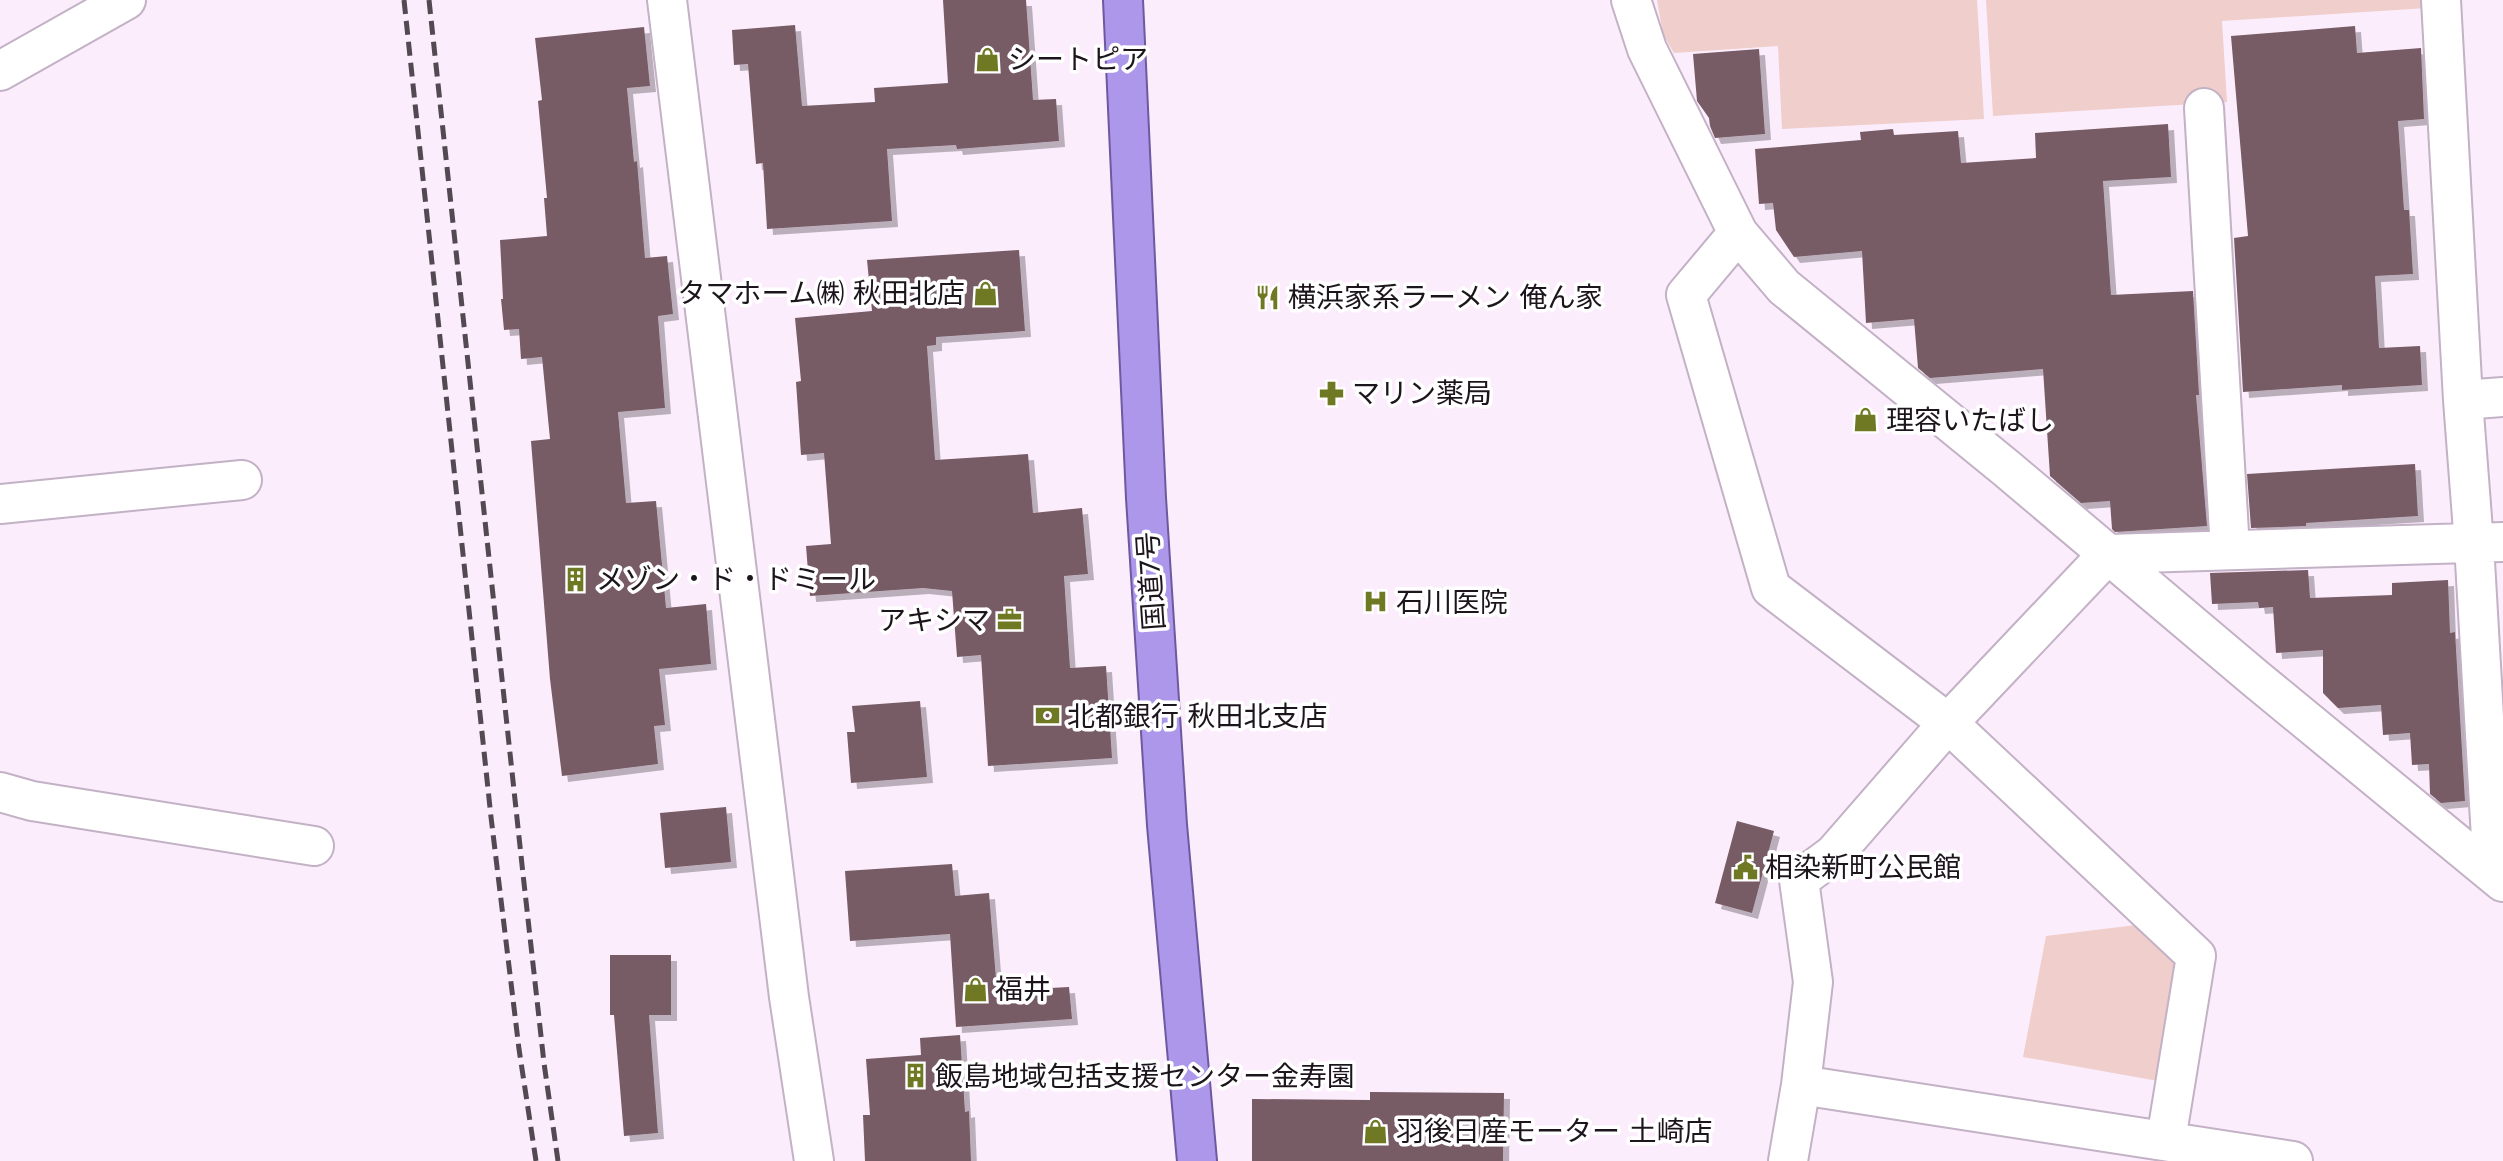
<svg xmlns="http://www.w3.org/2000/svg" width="2503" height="1161" font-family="Jost,'Noto Sans JP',sans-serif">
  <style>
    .green { fill: #efcecb }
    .building { fill: #775b66; filter: url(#shadow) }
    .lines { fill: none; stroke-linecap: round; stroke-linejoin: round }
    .minor-casing { stroke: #c3b1c5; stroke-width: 42 }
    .tertiary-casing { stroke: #c3b1c5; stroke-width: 42 }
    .trunk-casing { stroke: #6c599f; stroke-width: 42 }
    .minor { stroke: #fff; stroke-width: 38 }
    .tertiary { stroke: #fff; stroke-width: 38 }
    .trunk { stroke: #ac97ea; stroke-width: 38 }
    .rail { stroke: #524952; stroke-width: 5; stroke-dasharray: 14 7; stroke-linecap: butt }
    .labels { text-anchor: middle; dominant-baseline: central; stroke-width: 7; stroke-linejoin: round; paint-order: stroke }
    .poi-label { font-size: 28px; fill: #1c151c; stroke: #fff; text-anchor: start }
    .street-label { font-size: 28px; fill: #1c151c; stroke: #fff }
  </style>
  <defs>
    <filter id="shadow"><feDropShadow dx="6" dy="6" stdDeviation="0" flood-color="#0004"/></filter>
  </defs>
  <rect width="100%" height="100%" fill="#fcedfd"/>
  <!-- green -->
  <path class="green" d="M 1657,0 L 1977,0 L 1984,119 L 1782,129 L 1778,46 L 1674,53 L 1663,34 Z
    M 1986,0 L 2426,0 L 2427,8 L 2222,21 L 2227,102 L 1993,116 Z
    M 2144,924 L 2178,959 L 2158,1081 L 2023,1057 L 2046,936 Z"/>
  <!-- building -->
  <path class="building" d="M 943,0 L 1026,0 L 1033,100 L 1056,99 L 1059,141 L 957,149 L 956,145 L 887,149 L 892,221 L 767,229 L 763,163 L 756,164 L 748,64 L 734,65 L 732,30 L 795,25 L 802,106 L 875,102 L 874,88 L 948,83 Z
    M 2355,26 L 2357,53 L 2421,48 L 2424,119 L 2398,121 L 2404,210 L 2409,210 L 2413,274 L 2375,276 L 2379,348 L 2420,346 L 2422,385 L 2342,390 L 2342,385 L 2243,392 L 2234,238 L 2248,236 L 2231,36 Z
    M 644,27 L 650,86 L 627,88 L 634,162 L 637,161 L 645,258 L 667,256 L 673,314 L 658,316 L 665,408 L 618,412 L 626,503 L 656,501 L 666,608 L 706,604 L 711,664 L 659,669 L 665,725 L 654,726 L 658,764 L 562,776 L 550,679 L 531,441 L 550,439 L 542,357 L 521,359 L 519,329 L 504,330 L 501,299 L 503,299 L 500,240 L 547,236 L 544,198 L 547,198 L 538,101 L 542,100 L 535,38 Z
    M 1759,49 L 1765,134 L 1715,138 L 1710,126 L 1709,118 L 1697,101 L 1693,54 Z
    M 2168,124 L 2171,177 L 2103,181 L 2111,295 L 2193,291 L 2199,395 L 2196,395 L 2207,526 L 2115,532 L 2112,529 L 2110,501 L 2081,503 L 2050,476 L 2043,369 L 1930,378 L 1918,368 L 1914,319 L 1866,323 L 1862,251 L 1794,257 L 1776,230 L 1773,203 L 1759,204 L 1755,149 L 1861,140 L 1860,132 L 1893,129 L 1894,135 L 1958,131 L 1961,163 L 2036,158 L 2035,133 Z
    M 1019,250 L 1025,331 L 936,337 L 936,345 L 927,346 L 935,460 L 1028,454 L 1033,513 L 1082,508 L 1088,574 L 1064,576 L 1070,668 L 1106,666 L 1112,758 L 988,766 L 981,655 L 957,657 L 952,591 L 923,588 L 810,596 L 806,546 L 831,544 L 824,453 L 801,455 L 796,382 L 801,381 L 795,318 L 872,311 L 867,260 Z
    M 2415,464 L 2418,516 L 2306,523 L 2306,526 L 2251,528 L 2247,474 Z
    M 2308,570 L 2310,598 L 2392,595 L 2392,583 L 2448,580 L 2450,633 L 2455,632 L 2465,801 L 2441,803 L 2430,794 L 2429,764 L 2412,765 L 2410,733 L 2383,735 L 2381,705 L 2338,708 L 2323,693 L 2323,650 L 2276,653 L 2273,607 L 2259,608 L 2258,602 L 2212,604 L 2210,573 Z
    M 920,701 L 927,777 L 851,783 L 847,732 L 855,732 L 852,706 Z
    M 726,807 L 731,862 L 665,868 L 660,813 Z
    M 1737,821 L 1774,831 L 1752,913 L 1715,903 Z
    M 952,864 L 955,896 L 989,893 L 997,991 L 1069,987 L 1072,1019 L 956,1027 L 950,934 L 850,941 L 845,871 Z
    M 610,955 L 671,955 L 671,1015 L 649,1015 L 658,1133 L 624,1136 L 614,1015 L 610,1015 Z
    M 960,1035 L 965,1112 L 969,1111 L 971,1161 L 865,1161 L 863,1115 L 870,1115 L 866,1059 L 921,1055 L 920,1038 Z
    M 1370,1092 L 1504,1093 L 1503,1161 L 1252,1161 L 1252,1099 L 1370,1100 Z"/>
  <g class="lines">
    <defs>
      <path id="minor" d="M 1631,0 L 1647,49 L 1738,233 L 1784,287 L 2006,468 L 2256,679 L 2503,882
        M 2441,0 L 2463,400 L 2474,544 L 2493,873
        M 0,71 L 126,0
        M 2204,108 L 2230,550
        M 1738,233 L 1686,295 L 1771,588 L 1948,723 L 2196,956 L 2166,1140
        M 2463,400 L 2503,397
        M 0,504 L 242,480
        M 0,792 L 32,801 L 314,846
        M 1801,1085 L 2293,1161
        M 1788,1161 L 1801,1085 L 1813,982 L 1799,880 L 1834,854 L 1948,723 L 2108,554 L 2503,542"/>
      <path id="tertiary" d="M 667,0 L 789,997 L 814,1161"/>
      <path id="trunk" d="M 1123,0 L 1146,498 L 1167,825 L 1197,1161"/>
    </defs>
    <!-- minor casing -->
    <use href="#minor" class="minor-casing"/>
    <!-- tertiary casing -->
    <use href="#tertiary" class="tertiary-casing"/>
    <!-- trunk casing -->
    <use href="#trunk" class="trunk-casing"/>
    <!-- minor -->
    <use href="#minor" class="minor"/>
    <!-- tertiary -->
    <use href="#tertiary" class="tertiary"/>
    <!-- trunk -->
    <use href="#trunk" class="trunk"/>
    <!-- rail -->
    <path class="rail" d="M 404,0 L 491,817 L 519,1049 L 536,1161
      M 429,0 L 523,874 L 544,1063 L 558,1161"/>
  </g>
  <!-- icons -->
  <defs>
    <symbol id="shop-bare" viewBox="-9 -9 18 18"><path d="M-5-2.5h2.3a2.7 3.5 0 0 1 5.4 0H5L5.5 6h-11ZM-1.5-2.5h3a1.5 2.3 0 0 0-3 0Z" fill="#6f7823" stroke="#fff" stroke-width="2.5" paint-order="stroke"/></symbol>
    <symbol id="restaurant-bare" viewBox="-9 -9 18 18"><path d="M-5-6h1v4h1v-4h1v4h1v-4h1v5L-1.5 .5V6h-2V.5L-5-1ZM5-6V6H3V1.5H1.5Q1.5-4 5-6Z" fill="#6f7823" stroke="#fff" stroke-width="2.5" paint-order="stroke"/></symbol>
    <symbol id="pharmacy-bare" viewBox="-9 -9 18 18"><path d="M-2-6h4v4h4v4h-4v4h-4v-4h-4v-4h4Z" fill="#6f7823" stroke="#fff" stroke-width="2.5" paint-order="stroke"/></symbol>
    <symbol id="building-bare" viewBox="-9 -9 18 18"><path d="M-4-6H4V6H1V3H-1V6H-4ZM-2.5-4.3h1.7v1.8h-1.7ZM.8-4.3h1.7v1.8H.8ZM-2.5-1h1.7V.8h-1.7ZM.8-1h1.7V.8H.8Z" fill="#6f7823" stroke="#fff" stroke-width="2.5" paint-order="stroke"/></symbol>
    <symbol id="hospital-bare" viewBox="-9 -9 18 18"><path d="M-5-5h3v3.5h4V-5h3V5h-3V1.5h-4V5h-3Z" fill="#6f7823" stroke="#fff" stroke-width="2.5" paint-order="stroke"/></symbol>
    <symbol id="office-bare" viewBox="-9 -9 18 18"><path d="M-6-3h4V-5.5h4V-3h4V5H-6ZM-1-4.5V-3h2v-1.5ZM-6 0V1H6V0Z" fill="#6f7823" stroke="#fff" stroke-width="2.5" paint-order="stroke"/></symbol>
    <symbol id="bank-bare" viewBox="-9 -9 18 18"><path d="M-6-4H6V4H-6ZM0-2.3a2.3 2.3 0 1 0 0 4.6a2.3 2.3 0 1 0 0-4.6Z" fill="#6f7823" stroke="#fff" stroke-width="2.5" paint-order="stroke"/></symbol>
    <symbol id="civic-bare" viewBox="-9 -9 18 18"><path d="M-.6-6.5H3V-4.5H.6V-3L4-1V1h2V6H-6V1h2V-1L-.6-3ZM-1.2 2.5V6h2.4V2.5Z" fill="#6f7823" stroke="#fff" stroke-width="2.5" paint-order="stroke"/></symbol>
  </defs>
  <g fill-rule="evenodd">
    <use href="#shop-bare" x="970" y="42" width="35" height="35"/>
    <use href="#shop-bare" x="968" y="276" width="35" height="35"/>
    <use href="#restaurant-bare" x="1250" y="280" width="35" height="35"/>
    <use href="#pharmacy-bare" x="1314" y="376" width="35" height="35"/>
    <use href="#shop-bare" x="1848" y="402" width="35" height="35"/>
    <use href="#building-bare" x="558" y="562" width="35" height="35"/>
    <use href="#hospital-bare" x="1358" y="584" width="35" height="35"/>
    <use href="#office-bare" x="992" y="602" width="35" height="35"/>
    <use href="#bank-bare" x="1030" y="698" width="35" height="35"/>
    <use href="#civic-bare" x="1728" y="850" width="35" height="35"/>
    <use href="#shop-bare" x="958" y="972" width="35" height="35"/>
    <use href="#building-bare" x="898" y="1058" width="35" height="35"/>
    <use href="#shop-bare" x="1358" y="1114" width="35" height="35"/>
  </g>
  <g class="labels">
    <!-- poi labels -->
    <g class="poi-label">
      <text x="1008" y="59">シートピア</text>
      <text x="965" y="293" text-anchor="end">タマホーム㈱ 秋田北店</text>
      <text x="1288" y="297">横浜家系ラーメン 俺ん家</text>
      <text x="1352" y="393">マリン薬局</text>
      <text x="1886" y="420">理容いたばし</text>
      <text x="596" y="579">メゾン・ド・ドミール</text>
      <text x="1396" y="602">石川医院</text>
      <text x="990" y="620" text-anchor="end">アキシマ</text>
      <text x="1067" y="716">北都銀行 秋田北支店</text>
      <text x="1765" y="867">相染新町公民館</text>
      <text x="995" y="989">福井</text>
      <text x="935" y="1076">飯島地域包括支援センター金寿園</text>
      <text x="1396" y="1131">羽後日産モーター 土崎店</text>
    </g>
    <!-- street labels -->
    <g class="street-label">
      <text transform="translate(1151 581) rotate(-94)">国道7号</text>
    </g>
  </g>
</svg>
